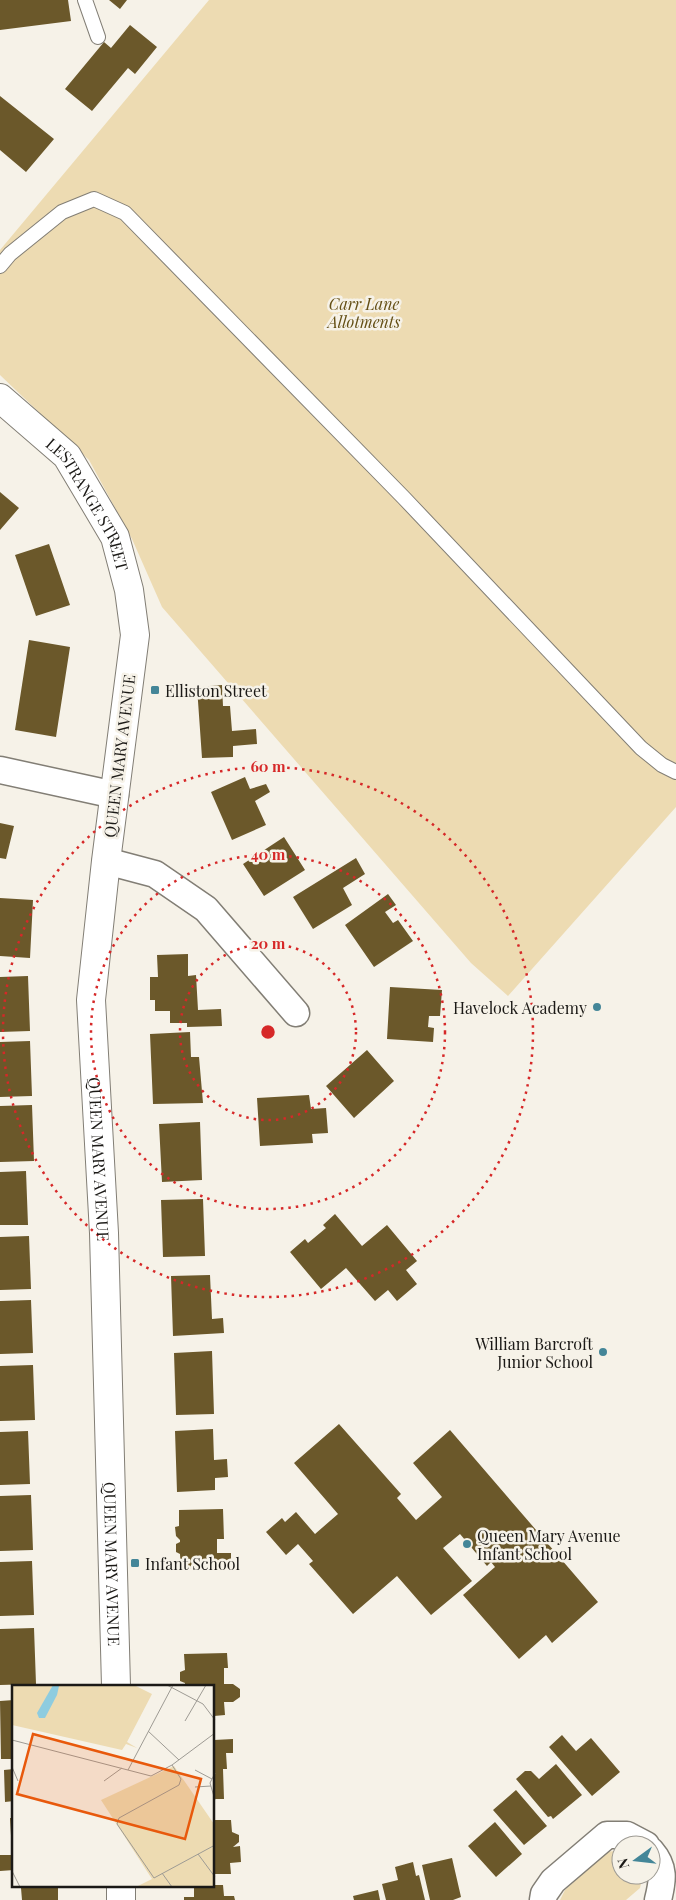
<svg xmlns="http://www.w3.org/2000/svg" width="676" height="1900" font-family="'Playfair Display',serif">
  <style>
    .green { fill: #eddbb2 }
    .building { fill: #6b582a }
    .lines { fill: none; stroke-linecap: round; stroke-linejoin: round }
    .lane-casing { stroke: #827e75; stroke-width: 16 }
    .street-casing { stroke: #827e75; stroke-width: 29 }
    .secondary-casing { stroke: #827e75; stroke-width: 30 }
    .lane { stroke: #fff; stroke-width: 14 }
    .street { stroke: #fff; stroke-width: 26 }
    .secondary { stroke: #fff; stroke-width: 28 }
    .ring { fill: none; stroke: #d62828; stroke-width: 2.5; stroke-dasharray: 2.5 5 }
    .poi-dot { fill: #448698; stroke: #f6f2e8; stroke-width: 2 }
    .labels { text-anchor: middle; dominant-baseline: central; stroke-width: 5; stroke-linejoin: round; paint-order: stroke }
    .park-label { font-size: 16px; font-style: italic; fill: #644f15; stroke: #f6f2e8 }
    .street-label { font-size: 16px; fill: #1b1916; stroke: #f6f2e8 }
    .poi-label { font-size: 16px; fill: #1b1916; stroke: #f6f2e8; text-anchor: start }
    .inset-road { fill: none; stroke: #9e9b94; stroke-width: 1 }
    .view { fill: #e8590c; fill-opacity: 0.15; stroke: #e8590c; stroke-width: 2.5 }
    .inset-edge { fill: none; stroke: #1b1916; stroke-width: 2.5 }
    .centre { fill: #d62828; stroke: #f6f2e8; stroke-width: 2.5 }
    .ring-label { font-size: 15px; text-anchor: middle; font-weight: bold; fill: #d62828; stroke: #f6f2e8; stroke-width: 5; stroke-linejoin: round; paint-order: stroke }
  </style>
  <rect width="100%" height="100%" fill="#f6f2e8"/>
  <!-- green -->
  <path class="green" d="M 209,0 L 676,0 L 676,807 L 508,996 L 471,963 L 162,607 L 132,539 L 89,460 L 0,375 L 0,250 Z
    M 621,1850 L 621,1875 L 643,1875 L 640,1888 L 626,1900 L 560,1900 L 565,1890 L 607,1852 Z"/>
  <!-- building -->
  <path class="building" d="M 0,0 L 68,0 L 71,21 L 0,30 Z
    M 109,0 L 127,0 L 120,9 Z
    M 130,25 L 157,47 L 135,74 L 128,68 L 92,111 L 65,89 L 104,42 L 111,48 Z
    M 0,96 L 54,139 L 26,172 L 0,150 Z
    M 0,492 L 19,508 L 0,530 Z
    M 49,544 L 70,605 L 36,616 L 15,555 Z
    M 29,640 L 70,647 L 56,737 L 15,730 Z
    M 222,685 L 223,706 L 230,706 L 232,731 L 256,729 L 257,744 L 233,746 L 233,757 L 202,758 L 197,687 Z
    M 245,777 L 250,789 L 266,784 L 270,792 L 255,801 L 266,825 L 232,840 L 211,792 Z
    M 0,823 L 14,826 L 6,859 L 0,858 Z
    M 284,837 L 305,870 L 264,896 L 243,864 Z
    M 356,858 L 365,874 L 343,888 L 352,905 L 313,929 L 293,897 Z
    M 388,894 L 396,905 L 385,912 L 393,923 L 398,920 L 413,941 L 374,967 L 345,925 Z
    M 0,898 L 33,900 L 30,958 L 0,956 Z
    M 188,954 L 188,976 L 196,975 L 198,1010 L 221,1009 L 222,1026 L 187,1027 L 187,1023 L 170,1023 L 170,1011 L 155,1011 L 155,1000 L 150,1000 L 150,977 L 158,977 L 157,955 Z
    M 28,976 L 30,1031 L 0,1032 L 0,977 Z
    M 390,987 L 442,990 L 440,1016 L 429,1016 L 428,1027 L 434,1028 L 433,1042 L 387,1039 Z
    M 190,1032 L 191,1057 L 199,1057 L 203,1103 L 153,1104 L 150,1034 Z
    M 30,1041 L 32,1096 L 0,1097 L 0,1042 Z
    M 367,1050 L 394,1081 L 354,1118 L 326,1086 Z
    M 309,1095 L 311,1109 L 326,1108 L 328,1133 L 312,1134 L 313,1143 L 260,1146 L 257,1098 Z
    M 32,1105 L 34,1161 L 0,1162 L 0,1106 Z
    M 200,1122 L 202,1180 L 162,1182 L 159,1124 Z
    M 26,1171 L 28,1225 L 0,1225 L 0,1172 Z
    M 203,1199 L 205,1256 L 163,1257 L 161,1200 Z
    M 335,1214 L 362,1246 L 387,1225 L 417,1261 L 406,1270 L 417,1284 L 397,1301 L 388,1290 L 375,1301 L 346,1268 L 321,1289 L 290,1252 L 305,1239 L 308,1243 L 326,1228 L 323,1225 Z
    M 29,1236 L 31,1289 L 0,1290 L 0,1237 Z
    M 210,1275 L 212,1319 L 223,1318 L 224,1333 L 173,1336 L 171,1276 Z
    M 31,1300 L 33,1353 L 0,1354 L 0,1301 Z
    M 212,1351 L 214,1414 L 176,1415 L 174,1353 Z
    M 33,1365 L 35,1420 L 0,1421 L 0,1366 Z
    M 339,1424 L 401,1494 L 397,1498 L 416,1520 L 442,1497 L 413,1463 L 450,1430 L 598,1602 L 552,1643 L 546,1635 L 519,1659 L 463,1595 L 495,1567 L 491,1562 L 487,1566 L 460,1534 L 443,1548 L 472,1581 L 431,1615 L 397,1576 L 353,1614 L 309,1564 L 313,1561 L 298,1544 L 286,1555 L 266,1532 L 282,1518 L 285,1522 L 296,1512 L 315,1534 L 338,1514 L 294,1463 Z
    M 213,1429 L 214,1460 L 227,1459 L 228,1477 L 215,1478 L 215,1490 L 177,1492 L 175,1431 Z
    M 28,1431 L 30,1484 L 0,1485 L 0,1432 Z
    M 31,1495 L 33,1550 L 0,1551 L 0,1496 Z
    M 223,1509 L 224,1539 L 217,1539 L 217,1553 L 231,1553 L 231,1568 L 181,1569 L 180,1554 L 176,1552 L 176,1544 L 180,1542 L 180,1540 L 176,1536 L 175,1527 L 179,1526 L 179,1510 Z
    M 32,1561 L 34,1615 L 0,1616 L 0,1562 Z
    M 34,1628 L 36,1684 L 0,1685 L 0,1629 Z
    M 227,1653 L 228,1668 L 224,1668 L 224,1684 L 233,1684 L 240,1689 L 240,1697 L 233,1702 L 224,1702 L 225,1715 L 214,1716 L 214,1686 L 185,1686 L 185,1683 L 180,1681 L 180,1672 L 185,1670 L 184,1654 Z
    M 14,1700 L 14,1759 L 1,1759 L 0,1701 Z
    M 562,1735 L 576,1751 L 591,1738 L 620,1772 L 592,1796 L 549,1747 Z
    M 233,1739 L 233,1753 L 226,1753 L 227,1769 L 223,1769 L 224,1799 L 214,1799 L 214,1740 Z
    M 556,1764 L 582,1795 L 553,1819 L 551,1816 L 548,1817 L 516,1779 L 525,1771 L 531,1771 L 539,1779 Z
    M 14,1769 L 14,1801 L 5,1802 L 4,1770 Z
    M 516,1790 L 547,1826 L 524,1845 L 493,1810 Z
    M 10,1818 L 14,1818 L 14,1853 L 12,1853 Z
    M 214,1820 L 231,1820 L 232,1832 L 239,1835 L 239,1842 L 233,1847 L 240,1846 L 241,1862 L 230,1863 L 231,1874 L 214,1874 Z
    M 495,1822 L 522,1854 L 496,1877 L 468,1846 Z
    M 0,1855 L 14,1855 L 14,1870 L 0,1871 Z
    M 452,1858 L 461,1897 L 453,1900 L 430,1900 L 422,1865 Z
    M 413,1862 L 416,1876 L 419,1875 L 425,1900 L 386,1900 L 382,1884 L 398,1880 L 395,1867 Z
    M 214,1885 L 223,1885 L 224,1896 L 234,1896 L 235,1900 L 184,1900 L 184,1897 L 194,1897 L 194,1886 L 214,1886 Z
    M 58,1887 L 58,1900 L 22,1900 L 21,1888 Z
    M 378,1890 L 380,1900 L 354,1900 L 353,1896 Z"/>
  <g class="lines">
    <defs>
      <path id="lane" d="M 85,0 L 98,37
        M 0,266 L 10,254 L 62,212 L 94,199 L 125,213 L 404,498 L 641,748 L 662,765 L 676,772"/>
      <path id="street" d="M 0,770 L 115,795
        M 106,861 L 155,874 L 206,909 L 296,1013
        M 651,1851 C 665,1867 663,1880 658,1900
        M 543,1900 L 544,1894 L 553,1881 L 607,1835 L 627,1835 L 646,1845"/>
      <g id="secondary">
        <path id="s1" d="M 0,398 L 67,456 L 115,537 L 129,590 L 135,635 L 106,861 L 91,1000 L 104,1233 L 116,1686"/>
        <path d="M 121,1886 L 121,1900"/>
      </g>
    </defs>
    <!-- lane casing -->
    <use href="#lane" class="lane-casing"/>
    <!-- street casing -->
    <use href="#street" class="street-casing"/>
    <!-- secondary casing -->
    <use href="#secondary" class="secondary-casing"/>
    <!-- lane -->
    <use href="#lane" class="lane"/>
    <!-- street -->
    <use href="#street" class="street"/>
    <!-- secondary -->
    <use href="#secondary" class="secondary"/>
  </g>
  <!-- distance rings -->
  <g class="ring">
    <circle cx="268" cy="1032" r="88"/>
    <circle cx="268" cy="1032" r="177"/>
    <circle cx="268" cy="1032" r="265"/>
  </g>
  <!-- markers -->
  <g class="poi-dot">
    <rect x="150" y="685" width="10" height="10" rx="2.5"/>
    <circle cx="597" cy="1007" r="5"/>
    <circle cx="603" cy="1352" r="5"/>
    <circle cx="467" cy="1544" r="5"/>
    <rect x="130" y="1558" width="10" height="10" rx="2.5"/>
  </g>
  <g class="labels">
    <!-- park labels -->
    <g class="park-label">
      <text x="364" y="303">Carr Lane<tspan x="364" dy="18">Allotments</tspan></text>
    </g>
    <!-- street labels -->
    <g class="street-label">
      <text stroke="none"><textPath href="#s1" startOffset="141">LESTRANGE STREET</textPath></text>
      <text transform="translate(119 756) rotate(-83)">QUEEN MARY AVENUE</text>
      <text stroke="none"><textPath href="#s1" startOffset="810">QUEEN MARY AVENUE</textPath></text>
      <text stroke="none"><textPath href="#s1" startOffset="1215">QUEEN MARY AVENUE</textPath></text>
    </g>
    <!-- poi labels -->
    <g class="poi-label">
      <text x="165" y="690">Elliston Street</text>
      <text x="587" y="1007" text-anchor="end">Havelock Academy</text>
      <text x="593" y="1343" text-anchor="end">William Barcroft<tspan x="593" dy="18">Junior School</tspan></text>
      <text x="477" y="1535">Queen Mary Avenue<tspan x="477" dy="18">Infant School</tspan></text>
      <text x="145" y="1563">Infant School</text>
    </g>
  </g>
  <!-- overview -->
  <g transform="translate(12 1685)">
    <rect width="202" height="202" fill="#f6f2e8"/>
    <path d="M 0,0 L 122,0 L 140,9 L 115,57 L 125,63 L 114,59 L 110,65 L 0,40 ZM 162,81 L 202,139 L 202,202 L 124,202 L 140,194 L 89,115 Z" fill="#eddbb2"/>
    <path d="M 41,0 L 47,1 L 45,10 L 33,33 L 27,33 L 25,28 Z" fill="#8eccdf"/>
    <path class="inset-road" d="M 155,0 L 191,19 L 203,35M 173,36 L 194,0M 136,46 L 167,75M 0,55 L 139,91 L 160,80 L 203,48M 160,80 L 169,94 L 167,100 L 107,133 L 105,139 L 142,193 L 203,160M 0,82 L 6,96M 116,85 L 161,0M 183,85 L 200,94M 203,88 L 198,98 L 203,115M 92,96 L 110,83M 183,102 L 199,101M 186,169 L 203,192M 0,186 L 8,202M 150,188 L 160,202"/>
    <path class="view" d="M 21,49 L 189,94 L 173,154 L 5,109 Z"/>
    <rect width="202" height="202" class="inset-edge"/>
  </g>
  <circle cx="268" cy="1032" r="8" class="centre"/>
  <g class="ring-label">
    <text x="268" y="772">60 m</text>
    <text x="268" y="860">40 m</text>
    <text x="268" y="949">20 m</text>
  </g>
  <!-- north arrow -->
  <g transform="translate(636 1860) rotate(255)"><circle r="24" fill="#f6f2e8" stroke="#9e9b94"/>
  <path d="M0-4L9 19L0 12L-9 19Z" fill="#448698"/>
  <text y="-8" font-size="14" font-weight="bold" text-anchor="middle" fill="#1b1916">N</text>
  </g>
</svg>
